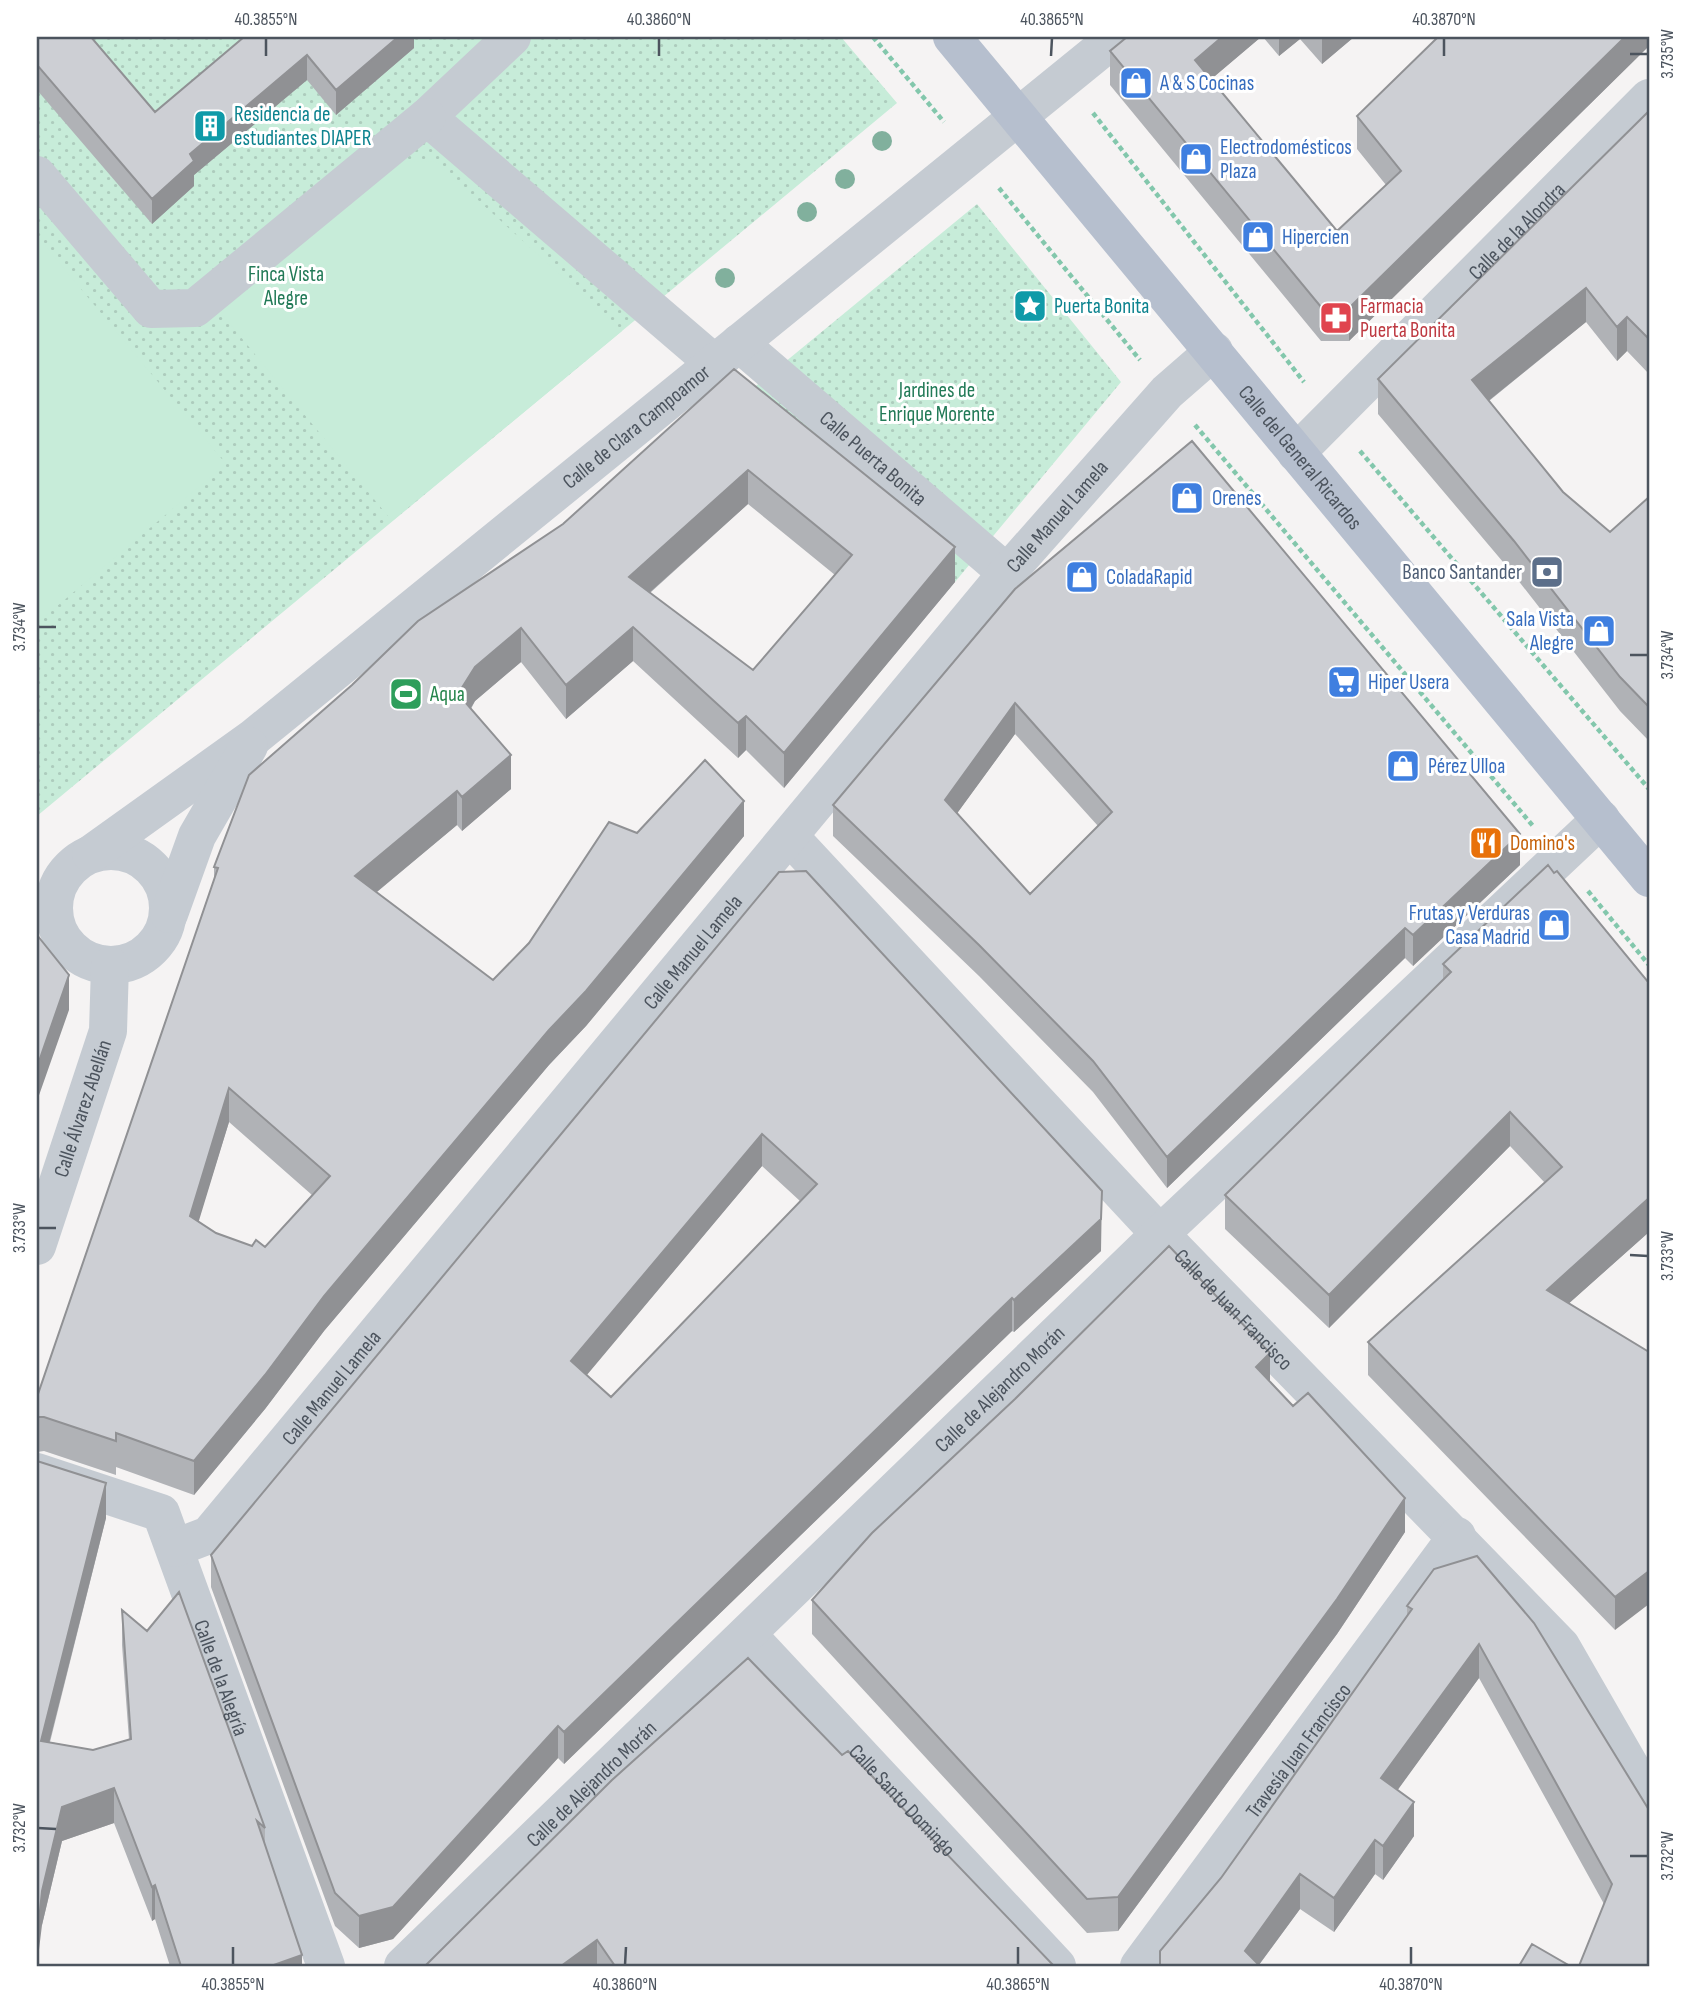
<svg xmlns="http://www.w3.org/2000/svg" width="1686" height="2003" font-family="'Sofia Sans Condensed',sans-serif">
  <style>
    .park { fill: url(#park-dots) }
    .garden { fill: #c7ecd9 }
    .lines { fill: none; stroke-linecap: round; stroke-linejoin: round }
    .path { stroke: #83c7ac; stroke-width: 4.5; stroke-dasharray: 5 3.5; stroke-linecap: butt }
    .minor { stroke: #c5cbd2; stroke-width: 38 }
    .major { stroke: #b6bfce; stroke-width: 38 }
    .tree { fill: #81b09d }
    .wall { fill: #b0b2b6; fill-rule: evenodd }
    .shaded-wall { fill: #909194 }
    .building { fill: #cdcfd4; stroke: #909194; stroke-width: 2; fill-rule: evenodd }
    .ticks { fill: none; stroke: #4c545e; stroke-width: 2.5 }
    .labels { text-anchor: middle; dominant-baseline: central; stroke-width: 6; stroke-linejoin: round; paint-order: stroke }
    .shop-label { font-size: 21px; fill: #366cbe; stroke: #fff; text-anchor: start }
    .culture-label { font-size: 21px; fill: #0d838f; stroke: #fff; text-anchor: start }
    .street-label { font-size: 21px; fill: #4c545e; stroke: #fff }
    .park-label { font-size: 21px; fill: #227a57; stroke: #fff }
    .health-label { font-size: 21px; fill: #be3a42; stroke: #fff; text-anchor: start }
    .service-label { font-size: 21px; fill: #4e5e75; stroke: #fff; text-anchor: end }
    .leisure-label { font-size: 21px; fill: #27864d; stroke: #fff; text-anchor: start }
    .food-label { font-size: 21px; fill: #c56008; stroke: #fff; text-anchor: start }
    .neatline { fill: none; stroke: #4c545e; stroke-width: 2.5 }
    .ticks-label { font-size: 18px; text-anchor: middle; fill: #4c545e }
  </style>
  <defs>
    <pattern id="park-dots" width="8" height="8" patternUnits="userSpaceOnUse" patternTransform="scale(1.75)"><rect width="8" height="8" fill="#c7ecd9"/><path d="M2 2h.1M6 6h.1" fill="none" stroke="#adccbd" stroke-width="1.8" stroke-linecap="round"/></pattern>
  </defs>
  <rect width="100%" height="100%" fill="#f5f3f3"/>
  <!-- park -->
  <path class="park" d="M 37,37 L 841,37 L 897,103 L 37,816 Z
    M 977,204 L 1121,382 L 955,582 L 734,404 Z"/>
  <!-- garden -->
  <path class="garden" d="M 400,161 L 436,162 L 622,331 L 392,521 L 221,313 L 369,182 Z
    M 37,236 L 226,464 L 37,623 Z"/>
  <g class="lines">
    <!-- path -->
    <path class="path" d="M 873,37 L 944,122
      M 1093,113 L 1304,382
      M 999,188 L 1140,360
      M 1195,425 L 1533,826
      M 1360,451 L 1649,789
      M 1588,891 L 1649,965"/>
    <!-- minor -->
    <g class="minor">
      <path d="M 512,37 L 427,117 L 714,363"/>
      <path d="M 37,175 L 151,309 L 195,308 L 427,117"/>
      <path id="s1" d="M 739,343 L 1007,573"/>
      <path id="s2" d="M 1296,453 L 1649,98"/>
      <path id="s3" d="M 790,837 L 1160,1234 L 1561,1646 L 1649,1799"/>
      <circle cx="111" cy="908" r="57"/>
      <path id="s4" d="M 91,854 L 253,738 L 1116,37"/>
      <path d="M 169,914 L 197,836 L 249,746"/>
      <path id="s5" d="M 37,1246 L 108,1031 L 110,966"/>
      <path id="s6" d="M 37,1472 L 161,1513 L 326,1966"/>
      <path id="s7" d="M 175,1548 L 209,1535 L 1007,573 L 1167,392 L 1214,351"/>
      <path id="s8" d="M 748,1635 L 1057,1966"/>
      <path id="s9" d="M 403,1966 L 1160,1234 L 1601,819"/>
      <path id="s10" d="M 1139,1966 L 1457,1536"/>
    </g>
    <!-- major -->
    <path class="major" id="s11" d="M 952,37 L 1649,878"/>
  </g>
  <!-- trees -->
  <g class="tree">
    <circle cx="882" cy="141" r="10"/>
    <circle cx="845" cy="179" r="10"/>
    <circle cx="807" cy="212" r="10"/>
    <circle cx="725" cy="278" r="10"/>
  </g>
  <!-- wall -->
  <path class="wall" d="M 37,37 L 155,112 L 244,37 L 414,37 L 414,48 L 336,115 L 307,80 L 194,175 L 194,186 L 152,224 L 37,90 Z
    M 1261,37 L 1211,79 L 1337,231 L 1386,185 L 1357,149 L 1357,116 L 1649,37 L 1649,46 L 1349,341 L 1321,341 L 1110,85 L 1110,51 Z
    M 1263,37 L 1354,37 L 1322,64 L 1300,39 L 1279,56 Z
    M 1649,111 L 1649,374 L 1627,351 L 1617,361 L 1586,322 L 1489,401 L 1563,492 L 1610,532 L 1649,497 L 1649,741 L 1620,711 L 1514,575 L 1378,414 L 1378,379 Z
    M 734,369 L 955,582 L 784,788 L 746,750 L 738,758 L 633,661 L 566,719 L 521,662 L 475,701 L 471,709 L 511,789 L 462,831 L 457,825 L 377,892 L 493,980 L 637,833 L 744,836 L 586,1026 L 549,1065 L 324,1331 L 265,1409 L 194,1495 L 116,1467 L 116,1475 L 44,1451 L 37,1452 L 37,1397 L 214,879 L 214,867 L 563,524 ZM 748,504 L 835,575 L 753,670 L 650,593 ZM 229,1122 L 312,1195 L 265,1247 L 252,1246 L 216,1233 L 198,1221 Z
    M 1015,589 L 1520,865 L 1413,966 L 1405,958 L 1167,1188 L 1093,1092 L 979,976 L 833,836 L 833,805 ZM 1015,734 L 1098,826 L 1030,894 L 957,813 Z
    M 779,872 L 1101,1251 L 1014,1332 L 1012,1331 L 564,1764 L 558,1758 L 393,1939 L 359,1948 L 335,1926 L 211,1587 L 211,1555 ZM 762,1166 L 800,1201 L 611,1397 L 586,1375 Z
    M 1443,964 L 1649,983 L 1649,1232 L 1569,1303 L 1649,1352 L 1615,1630 L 1368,1375 L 1368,1342 L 1545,1183 L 1510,1146 L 1329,1328 L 1225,1229 L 1225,1195 L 1443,979 Z
    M 1270,1381 L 1405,1532 L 1337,1634 L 1118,1931 L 1087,1933 L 812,1634 L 812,1600 Z
    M 37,1461 L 106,1518 L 50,1742 L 93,1750 L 129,1740 L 122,1645 L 122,1610 L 265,1828 L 265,1845 L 302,1966 L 170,1966 L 155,1919 L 152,1921 L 114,1823 L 62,1841 L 42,1925 Z
    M 1434,1569 L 1649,1810 L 1604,1904 L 1479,1678 L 1397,1790 L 1414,1836 L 1383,1880 L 1375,1874 L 1334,1932 L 1300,1909 L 1259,1965 L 1260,1966 L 1160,1966 L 1160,1951 L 1221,1878 L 1407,1616 L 1407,1606 Z
    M 842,1755 L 1054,1966 L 425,1966 Z"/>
  <!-- shaded-wall -->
  <path class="shaded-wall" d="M 398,37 L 414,37 L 414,48 L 336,115 L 336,90 Z
    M 1222,37 L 1261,37 L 1195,93 L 1195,60 Z
    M 1279,37 L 1300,37 L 1300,39 L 1279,56 Z
    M 1322,37 L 1354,37 L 1322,64 Z
    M 1625,37 L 1649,37 L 1649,46 L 1349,341 L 1349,308 Z
    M 307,55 L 307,80 L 194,175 L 194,186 L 152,224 L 152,199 L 190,154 Z
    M 1586,288 L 1586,322 L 1472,414 L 1472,380 Z
    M 1627,317 L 1627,351 L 1617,361 L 1617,327 Z
    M 748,470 L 748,504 L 629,611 L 629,577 Z
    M 955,547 L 955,582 L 784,788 L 784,753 Z
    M 633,627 L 633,661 L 566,719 L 566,685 Z
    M 521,628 L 521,662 L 475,701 L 458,729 L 458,694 L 475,667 Z
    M 1015,703 L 1015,734 L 945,830 L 945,800 Z
    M 746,716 L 746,750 L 738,758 L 738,723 Z
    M 511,755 L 511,789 L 462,831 L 462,797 Z
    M 457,791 L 457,825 L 355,910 L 355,876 Z
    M 744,801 L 744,836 L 586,1026 L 549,1065 L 324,1331 L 265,1409 L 194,1495 L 194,1461 L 324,1296 Z
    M 1520,834 L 1520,865 L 1413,966 L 1413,935 Z
    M 1405,928 L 1405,958 L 1167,1188 L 1167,1157 Z
    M 69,975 L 69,1010 L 37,1101 L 37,1067 Z
    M 229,1088 L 229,1122 L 190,1250 L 190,1216 Z
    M 1510,1112 L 1510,1146 L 1329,1328 L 1329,1295 Z
    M 762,1134 L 762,1166 L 571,1394 L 571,1361 Z
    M 1102,1191 L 1101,1251 L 1014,1332 L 1014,1300 Z
    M 1649,1198 L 1649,1232 L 1547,1323 L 1547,1290 Z
    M 1012,1298 L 1012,1331 L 564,1764 L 564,1732 Z
    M 1270,1353 L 1270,1388 L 1256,1367 Z
    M 106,1483 L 106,1518 L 41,1775 L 41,1741 Z
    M 1405,1498 L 1405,1532 L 1337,1634 L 1118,1931 L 1118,1897 Z
    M 1649,1571 L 1649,1604 L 1615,1630 L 1615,1597 Z
    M 1479,1644 L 1479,1678 L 1381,1813 L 1381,1778 Z
    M 558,1726 L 558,1758 L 393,1939 L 359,1948 L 359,1916 Z
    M 114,1788 L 114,1823 L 62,1841 L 42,1925 L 37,1966 L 37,1941 L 42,1891 L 62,1807 Z
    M 1414,1802 L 1414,1836 L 1383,1880 L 1383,1846 Z
    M 1375,1840 L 1375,1874 L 1334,1932 L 1334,1898 Z
    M 1300,1874 L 1300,1909 L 1258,1966 L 1245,1951 Z
    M 155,1885 L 155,1919 L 152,1921 L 152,1887 Z
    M 597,1940 L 597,1966 L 561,1966 Z
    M 302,1955 L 302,1966 L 271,1966 Z"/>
  <!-- building -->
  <path class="building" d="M 37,37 L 91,37 L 155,112 L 244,37 L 398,37 L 336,90 L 307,55 L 190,154 L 194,161 L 152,199 L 37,65 Z
    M 1127,37 L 1222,37 L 1195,60 L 1337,231 L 1401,171 L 1357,116 L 1438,37 L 1625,37 L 1349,308 L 1321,307 L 1110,51 Z
    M 1649,111 L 1649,339 L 1627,317 L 1617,327 L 1586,288 L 1472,380 L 1563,492 L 1610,532 L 1649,497 L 1649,707 L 1620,677 L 1514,541 L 1378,379 Z
    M 734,369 L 955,547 L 784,753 L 746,716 L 738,723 L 633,627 L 566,685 L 521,628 L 475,667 L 458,694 L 511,755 L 462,797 L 457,791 L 355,876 L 493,980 L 529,943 L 609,822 L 637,833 L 705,760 L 744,801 L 586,991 L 549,1030 L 324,1296 L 265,1375 L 194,1461 L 116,1433 L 116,1441 L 44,1417 L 37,1417 L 37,1397 L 218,868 L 214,867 L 249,775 L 352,685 L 418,621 L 563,524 ZM 748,470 L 852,555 L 753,670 L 629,577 ZM 229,1088 L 330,1176 L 265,1247 L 256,1240 L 252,1246 L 216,1233 L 190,1216 Z
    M 1192,441 L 1520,834 L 1413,935 L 1405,928 L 1167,1157 L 1093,1061 L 979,945 L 833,805 L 1015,589 ZM 1015,703 L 1112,812 L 1030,894 L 945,800 Z
    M 1548,865 L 1554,873 L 1557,871 L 1649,983 L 1649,1198 L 1547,1290 L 1649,1352 L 1649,1571 L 1615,1597 L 1368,1342 L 1562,1167 L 1510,1112 L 1329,1295 L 1225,1195 L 1451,972 L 1443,964 Z
    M 806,871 L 1102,1191 L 1101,1219 L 1014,1300 L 1012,1298 L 564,1732 L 558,1726 L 393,1907 L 359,1916 L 335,1893 L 211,1555 L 779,872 ZM 762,1134 L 817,1184 L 611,1397 L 571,1361 Z
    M 37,935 L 69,975 L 37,1067 Z
    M 1169,1246 L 1270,1353 L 1256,1367 L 1293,1406 L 1308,1393 L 1405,1498 L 1337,1599 L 1118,1897 L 1087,1899 L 812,1600 L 872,1533 L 1015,1399 Z
    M 37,1461 L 106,1483 L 41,1741 L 93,1750 L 131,1739 L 122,1610 L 147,1631 L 179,1592 L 265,1828 L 257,1821 L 302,1955 L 271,1966 L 181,1966 L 155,1885 L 152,1887 L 114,1788 L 62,1807 L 42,1891 L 37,1941 Z
    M 1477,1556 L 1534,1623 L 1649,1810 L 1649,1966 L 1579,1966 L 1612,1884 L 1479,1644 L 1381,1778 L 1414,1802 L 1383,1846 L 1375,1840 L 1334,1898 L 1300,1874 L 1245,1951 L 1260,1966 L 1161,1966 L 1160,1965 L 1160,1951 L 1221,1878 L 1412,1609 L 1407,1606 L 1434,1569 Z
    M 748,1658 L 842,1755 L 848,1751 L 1054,1966 L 615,1966 L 597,1940 L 561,1966 L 425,1966 L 612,1780 Z
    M 1532,1944 L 1570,1966 L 1519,1966 Z"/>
  <!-- ticks -->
  <path class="ticks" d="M 1630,54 L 1648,54M 266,56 L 266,38M 659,56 L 659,38M 1051,56 L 1052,38M 1444,56 L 1444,38M 38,627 L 56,627M 1630,655 L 1648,655M 38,1228 L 56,1228M 1630,1255 L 1648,1256M 38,1828 L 56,1829M 1630,1856 L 1648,1856M 233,1965 L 233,1947M 625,1965 L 626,1947M 1018,1965 L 1018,1947M 1411,1965 L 1411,1947"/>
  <!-- icons -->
  <defs>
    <symbol id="shop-square" viewBox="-11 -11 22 22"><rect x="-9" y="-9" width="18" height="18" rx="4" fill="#3f7fe0" stroke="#fff"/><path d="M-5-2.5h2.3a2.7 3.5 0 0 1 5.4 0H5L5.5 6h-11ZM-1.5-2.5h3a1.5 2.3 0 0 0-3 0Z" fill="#fff"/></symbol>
    <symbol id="building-square" viewBox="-11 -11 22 22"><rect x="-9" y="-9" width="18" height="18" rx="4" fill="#0f9aa8" stroke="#fff"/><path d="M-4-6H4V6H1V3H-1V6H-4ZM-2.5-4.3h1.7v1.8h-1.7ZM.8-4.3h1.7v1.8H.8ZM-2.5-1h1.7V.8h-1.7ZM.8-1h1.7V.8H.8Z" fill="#fff"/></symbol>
    <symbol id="sight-square" viewBox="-11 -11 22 22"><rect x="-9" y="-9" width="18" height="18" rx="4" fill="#0f9aa8" stroke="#fff"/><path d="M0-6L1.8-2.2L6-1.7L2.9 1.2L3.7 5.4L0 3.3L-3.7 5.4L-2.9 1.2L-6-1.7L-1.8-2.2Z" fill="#fff"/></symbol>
    <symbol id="pharmacy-square" viewBox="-11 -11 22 22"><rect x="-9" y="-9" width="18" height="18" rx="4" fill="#e0444e" stroke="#fff"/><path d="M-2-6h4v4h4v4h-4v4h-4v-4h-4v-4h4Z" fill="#fff"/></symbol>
    <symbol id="bank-square" viewBox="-11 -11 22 22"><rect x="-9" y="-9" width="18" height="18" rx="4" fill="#5c6f8a" stroke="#fff"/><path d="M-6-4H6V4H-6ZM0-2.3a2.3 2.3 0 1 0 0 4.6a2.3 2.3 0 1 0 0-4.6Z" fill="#fff"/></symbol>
    <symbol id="supermarket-square" viewBox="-11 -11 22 22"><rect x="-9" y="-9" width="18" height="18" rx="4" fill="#3f7fe0" stroke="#fff"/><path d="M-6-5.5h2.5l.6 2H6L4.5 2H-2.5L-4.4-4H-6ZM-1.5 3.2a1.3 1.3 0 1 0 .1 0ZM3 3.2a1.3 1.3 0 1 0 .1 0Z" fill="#fff"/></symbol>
    <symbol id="stadium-square" viewBox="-11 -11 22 22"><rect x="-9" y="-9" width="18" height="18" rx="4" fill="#2e9e5b" stroke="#fff"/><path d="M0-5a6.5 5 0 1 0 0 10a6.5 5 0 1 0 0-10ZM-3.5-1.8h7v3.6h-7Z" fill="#fff"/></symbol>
    <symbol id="restaurant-square" viewBox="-11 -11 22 22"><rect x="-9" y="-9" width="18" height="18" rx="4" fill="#e8710a" stroke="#fff"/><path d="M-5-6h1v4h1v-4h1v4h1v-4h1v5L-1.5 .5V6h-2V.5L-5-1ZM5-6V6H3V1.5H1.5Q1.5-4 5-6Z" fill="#fff"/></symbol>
  </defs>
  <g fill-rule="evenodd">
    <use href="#shop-square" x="1117" y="64" width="38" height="38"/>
    <use href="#building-square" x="191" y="107" width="38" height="38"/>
    <use href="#shop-square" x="1177" y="140" width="38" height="38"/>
    <use href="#shop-square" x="1239" y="218" width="38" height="38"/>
    <use href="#sight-square" x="1011" y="287" width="38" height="38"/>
    <use href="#pharmacy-square" x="1317" y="299" width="38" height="38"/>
    <use href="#shop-square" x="1168" y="479" width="38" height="38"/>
    <use href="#bank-square" x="1528" y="553" width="38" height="38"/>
    <use href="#shop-square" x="1063" y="558" width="38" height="38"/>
    <use href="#shop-square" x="1580" y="612" width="38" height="38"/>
    <use href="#supermarket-square" x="1325" y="663" width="38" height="38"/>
    <use href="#stadium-square" x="387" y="675" width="38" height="38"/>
    <use href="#shop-square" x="1384" y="747" width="38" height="38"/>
    <use href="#restaurant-square" x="1467" y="824" width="38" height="38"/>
    <use href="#shop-square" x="1535" y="906" width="38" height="38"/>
  </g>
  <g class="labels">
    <!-- shop labels -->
    <g class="shop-label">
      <text x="1160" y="83">A &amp; S Cocinas</text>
      <text x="1220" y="147">Electrodomésticos<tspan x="1220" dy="24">Plaza</tspan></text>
      <text x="1282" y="237">Hipercien</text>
      <text x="1212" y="498">Orenes</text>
      <text x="1106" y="577">ColadaRapid</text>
      <text x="1574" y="619" text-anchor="end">Sala Vista<tspan x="1574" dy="24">Alegre</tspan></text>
      <text x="1368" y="682">Hiper Usera</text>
      <text x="1428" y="766">Pérez Ulloa</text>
      <text x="1530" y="913" text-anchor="end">Frutas y Verduras<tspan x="1530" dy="24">Casa Madrid</tspan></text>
    </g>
    <!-- culture labels -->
    <g class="culture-label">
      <text x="234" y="114">Residencia de<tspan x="234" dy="24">estudiantes DIAPER</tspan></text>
      <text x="1054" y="306">Puerta Bonita</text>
    </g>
    <!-- street labels -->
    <g class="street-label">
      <text stroke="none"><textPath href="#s2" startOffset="313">Calle de la Alondra</textPath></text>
      <text stroke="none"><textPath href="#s4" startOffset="693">Calle de Clara Campoamor</textPath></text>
      <text stroke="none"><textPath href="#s1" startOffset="177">Calle Puerta Bonita</textPath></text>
      <text stroke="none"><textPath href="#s11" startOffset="546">Calle del General Ricardos</textPath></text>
      <text stroke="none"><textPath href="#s7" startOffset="1362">Calle Manuel Lamela</textPath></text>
      <text stroke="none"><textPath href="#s7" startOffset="794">Calle Manuel Lamela</textPath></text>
      <text stroke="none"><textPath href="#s5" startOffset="145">Calle Álvarez Abellán</textPath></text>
      <text stroke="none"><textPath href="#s3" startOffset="648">Calle de Juan Francisco</textPath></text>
      <text stroke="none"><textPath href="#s7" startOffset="228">Calle Manuel Lamela</textPath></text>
      <text stroke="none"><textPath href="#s9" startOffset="830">Calle de Alejandro Morán</textPath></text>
      <text stroke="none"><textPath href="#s6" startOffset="306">Calle de la Alegría</textPath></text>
      <text stroke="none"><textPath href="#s10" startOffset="268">Travesía Juan Francisco</textPath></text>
      <text stroke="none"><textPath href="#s9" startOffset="262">Calle de Alejandro Morán</textPath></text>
      <text stroke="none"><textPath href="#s8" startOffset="226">Calle Santo Domingo</textPath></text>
    </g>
    <!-- park labels -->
    <g class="park-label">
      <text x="286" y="274">Finca Vista<tspan x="286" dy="24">Alegre</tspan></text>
      <text x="937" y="390">Jardines de<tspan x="937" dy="24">Enrique Morente</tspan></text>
    </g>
    <!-- health labels -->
    <g class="health-label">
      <text x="1360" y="306">Farmacia<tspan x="1360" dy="24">Puerta Bonita</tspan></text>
    </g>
    <!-- service labels -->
    <g class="service-label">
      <text x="1522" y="572">Banco Santander</text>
    </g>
    <!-- leisure labels -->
    <g class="leisure-label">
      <text x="430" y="694">Aqua</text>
    </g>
    <!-- food labels -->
    <g class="food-label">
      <text x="1510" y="843">Domino's</text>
    </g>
  </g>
  <!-- border -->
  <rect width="1686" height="2003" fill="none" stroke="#ffffff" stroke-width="77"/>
  <rect x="38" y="38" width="1610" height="1927" class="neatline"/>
  <g class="ticks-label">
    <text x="266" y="25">40.3855°N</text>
    <text x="659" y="25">40.3860°N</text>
    <text x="1052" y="25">40.3865°N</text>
    <text x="1444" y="25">40.3870°N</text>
    <text transform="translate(1667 54) rotate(-90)" y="6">3.735°W</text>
    <text transform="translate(19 627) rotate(-90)" y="6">3.734°W</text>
    <text transform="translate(1667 655) rotate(-90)" y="6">3.734°W</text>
    <text transform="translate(19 1228) rotate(-90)" y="6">3.733°W</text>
    <text transform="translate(1667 1256) rotate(-90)" y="6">3.733°W</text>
    <text transform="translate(19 1828) rotate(-90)" y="6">3.732°W</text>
    <text transform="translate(1667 1856) rotate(-90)" y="6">3.732°W</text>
    <text x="233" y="1990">40.3855°N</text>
    <text x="625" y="1990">40.3860°N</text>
    <text x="1018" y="1990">40.3865°N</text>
    <text x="1411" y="1990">40.3870°N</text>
  </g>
</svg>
